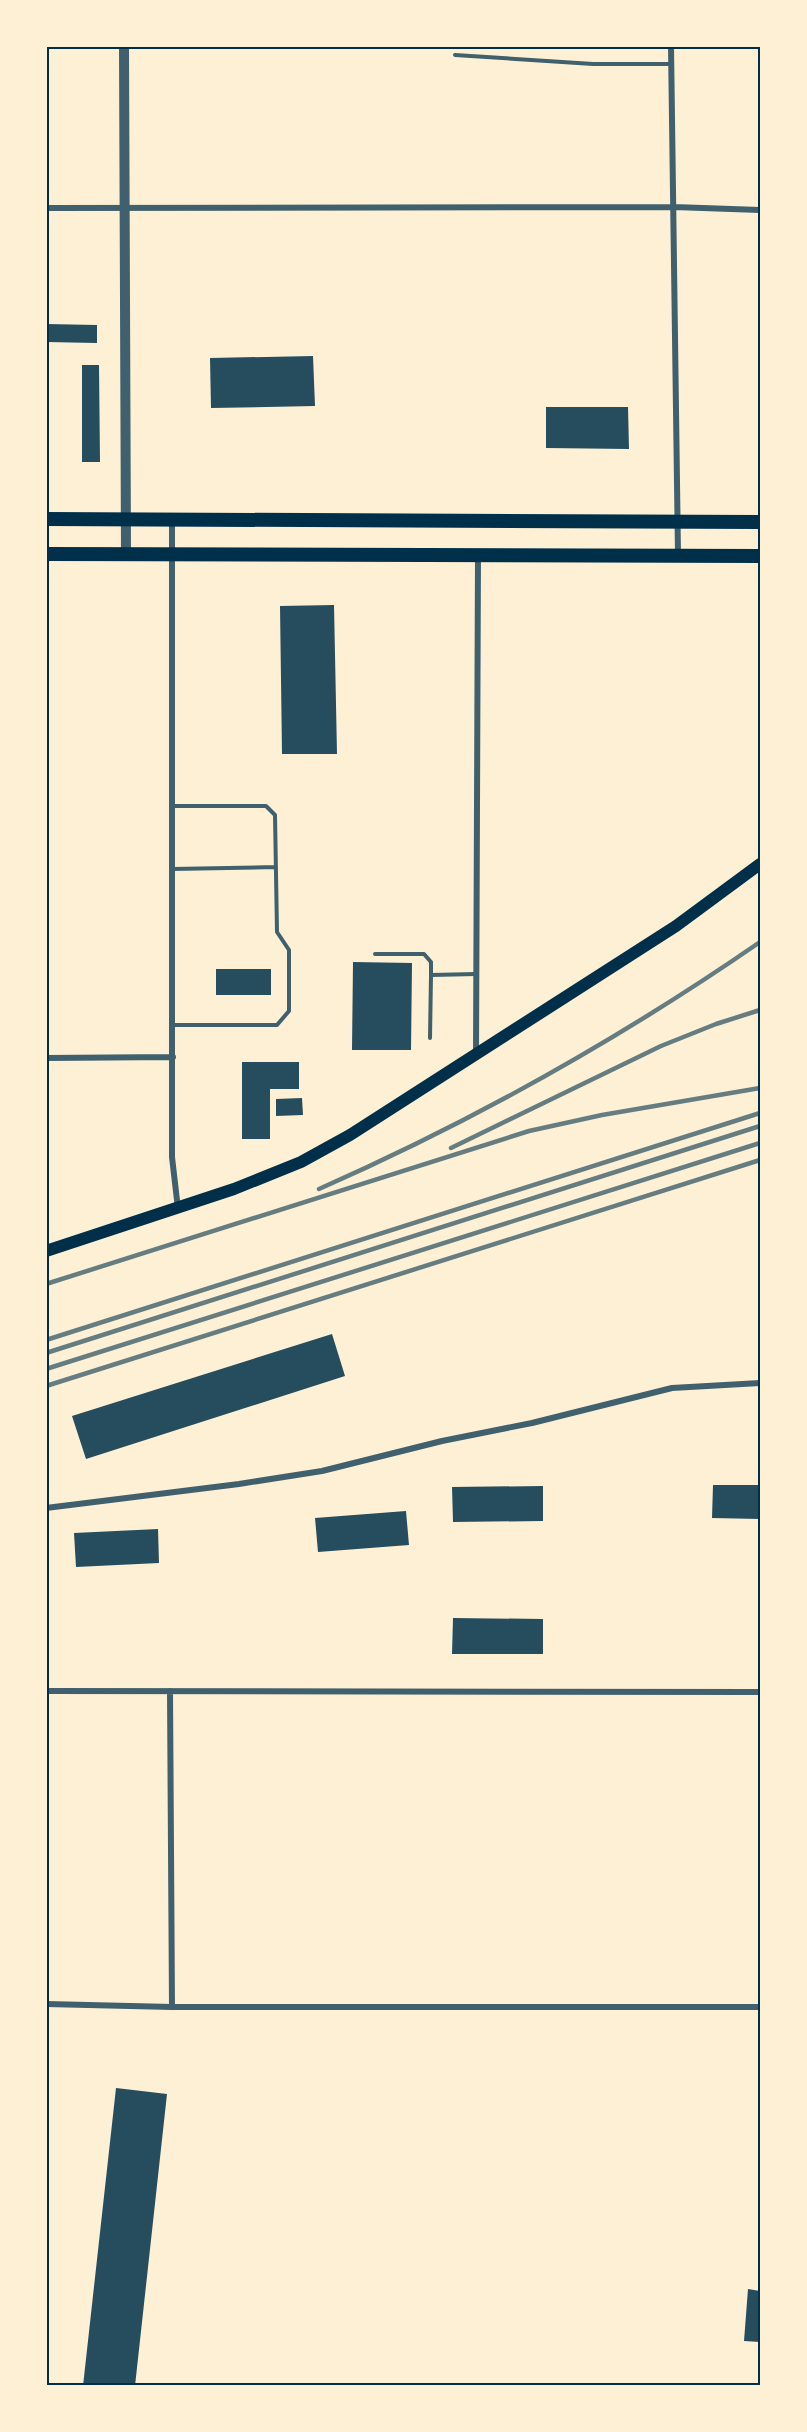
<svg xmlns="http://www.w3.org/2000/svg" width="807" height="2432" font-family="Overpass,sans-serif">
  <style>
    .building { fill: #264d5e }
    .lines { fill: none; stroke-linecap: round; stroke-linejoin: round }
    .service { stroke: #3f606c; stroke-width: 4 }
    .minor { stroke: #3f606c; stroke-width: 6 }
    .tertiary { stroke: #3f606c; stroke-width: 10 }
    .secondary { stroke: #003049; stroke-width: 12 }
    .primary { stroke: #003049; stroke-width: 14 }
    .rail { stroke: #657d81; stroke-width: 4.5 }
    .neatline { fill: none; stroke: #003049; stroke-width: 2 }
  </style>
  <rect width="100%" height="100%" fill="#fdf0d5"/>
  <!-- building -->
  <path class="building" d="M 46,324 L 97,325 L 97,343 L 46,342 Z
    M 313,356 L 315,406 L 211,408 L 210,358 Z
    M 82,365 L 99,365 L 100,462 L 82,462 Z
    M 546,407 L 628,407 L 629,449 L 546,448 Z
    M 334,605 L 337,754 L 282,754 L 280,606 Z
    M 353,962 L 412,963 L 411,1050 L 352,1050 Z
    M 216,969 L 271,969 L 271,995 L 216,995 Z
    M 242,1062 L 299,1062 L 299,1089 L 270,1089 L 270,1139 L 242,1139 Z
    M 302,1098 L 303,1115 L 276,1116 L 276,1099 Z
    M 332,1334 L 345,1376 L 86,1459 L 72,1416 Z
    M 713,1485 L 760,1485 L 760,1519 L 712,1518 Z
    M 543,1486 L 543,1521 L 453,1522 L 452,1487 Z
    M 406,1511 L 409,1545 L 318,1552 L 315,1518 Z
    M 158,1529 L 159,1563 L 76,1567 L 74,1533 Z
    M 453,1618 L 543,1619 L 543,1654 L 452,1654 Z
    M 116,2088 L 167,2094 L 135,2386 L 83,2386 Z
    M 748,2289 L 760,2291 L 760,2342 L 744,2341 Z"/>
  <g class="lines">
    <!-- service -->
    <path class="service" d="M 455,55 L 593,64 L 671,64
      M 173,806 L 266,806 L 275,815 L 277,932 L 289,950 L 289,1011 L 277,1025 L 173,1025
      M 172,869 L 276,867
      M 375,954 L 424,954 L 431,962 L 431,975
      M 430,1038 L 431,975 L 476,974"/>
    <!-- minor -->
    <path class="minor" d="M 671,46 L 678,555
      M 46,208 L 674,207 L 760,210
      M 172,520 L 172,1157 L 178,1209
      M 476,1055 L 478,555
      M 46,1058 L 173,1057
      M 46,1508 L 239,1484 L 322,1471 L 442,1441 L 532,1423 L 672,1388 L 760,1383
      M 46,1691 L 760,1692
      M 170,1691 L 172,2007
      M 46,2004 L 172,2007 L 760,2007"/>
    <!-- tertiary -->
    <path class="tertiary" d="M 124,46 L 126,554"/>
    <!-- secondary -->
    <path class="secondary" d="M 46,1251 L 234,1189 L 301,1162 L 350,1135 L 676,926 L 760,864"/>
    <!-- primary -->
    <path class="primary" d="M 46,519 L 760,522
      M 46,554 L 760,556"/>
    <!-- rail -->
    <path class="rail" d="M 451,1148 L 661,1046 L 716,1024 L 760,1010
      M 319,1189 C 473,1121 621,1038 760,942
      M 46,1284 L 529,1131 L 602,1115 L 760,1088
      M 46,1340 L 760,1113
      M 46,1353 L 760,1126
      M 46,1369 L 760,1143
      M 46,1386 L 760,1160"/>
  </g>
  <!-- border -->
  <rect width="807" height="2432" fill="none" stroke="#fdf0d5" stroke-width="96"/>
  <rect x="48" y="48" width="711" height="2336" class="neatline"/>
</svg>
